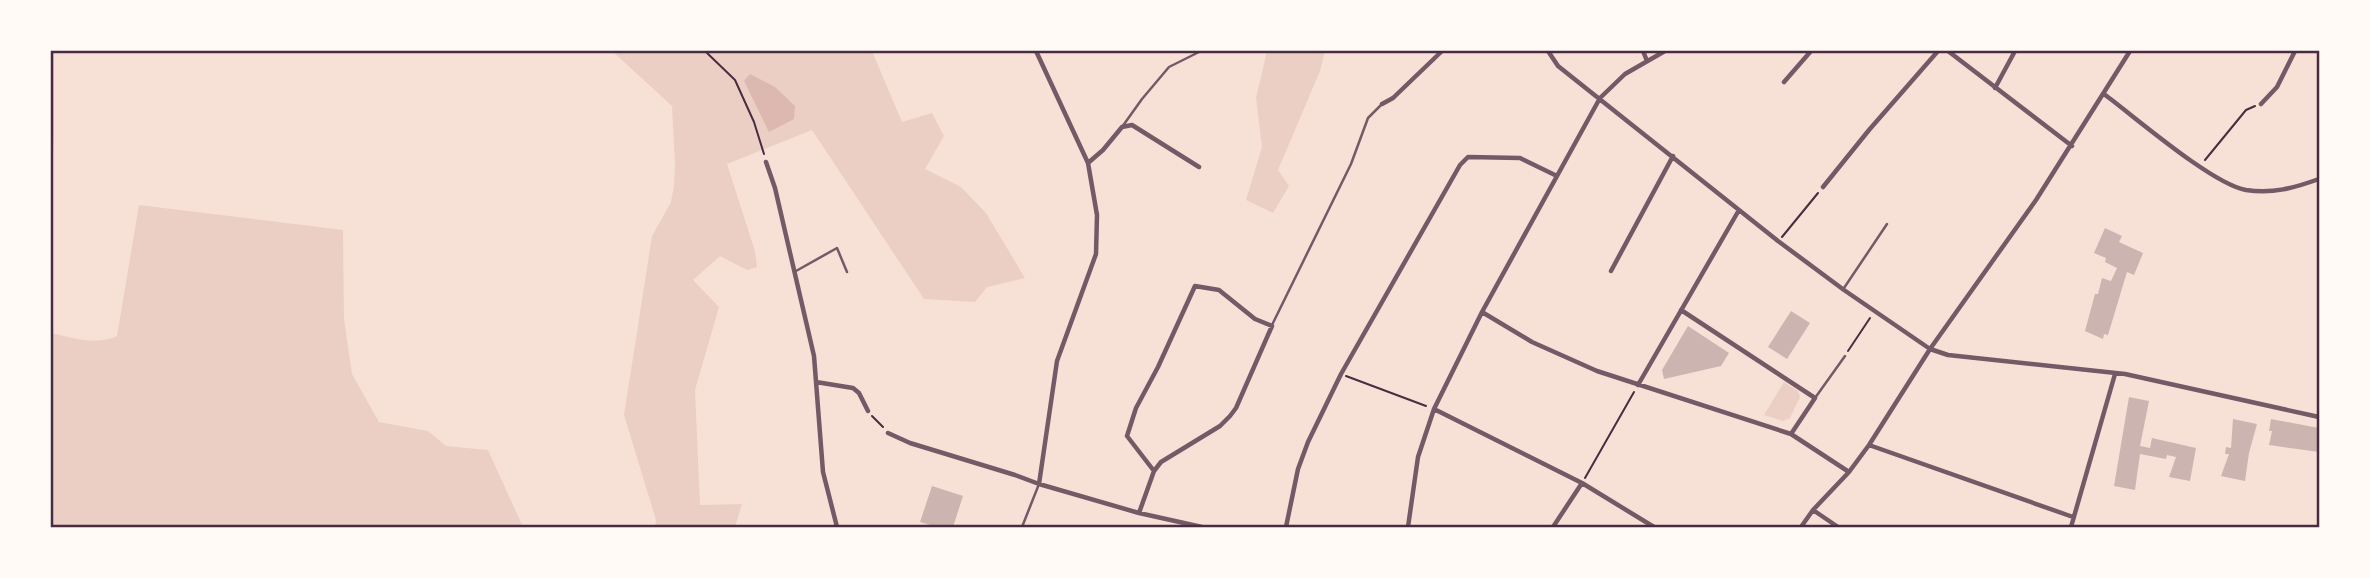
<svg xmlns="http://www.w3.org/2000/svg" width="2370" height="578" font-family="Helvetica,sans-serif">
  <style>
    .green { fill: #ebcfc5 }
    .water { fill: #dcb8b0 }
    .building { fill: #ccb4b1 }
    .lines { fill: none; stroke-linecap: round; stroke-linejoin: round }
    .path { stroke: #4a2c40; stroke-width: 2 }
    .service { stroke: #755966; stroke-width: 2.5 }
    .minor { stroke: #755966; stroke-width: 4.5 }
    .neatline { fill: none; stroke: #4a2c40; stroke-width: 2.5 }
  </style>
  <rect width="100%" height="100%" fill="#f7e1d7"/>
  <!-- green -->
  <path class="green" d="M 51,51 L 54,51 L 54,137 L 51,182 Z
    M 612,51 L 872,51 L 902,122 L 932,113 L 944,136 L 925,169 L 961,187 L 986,213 L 1025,278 L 987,287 L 975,302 L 924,299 L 812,130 L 727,164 L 755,251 L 757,267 L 747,270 L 720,256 L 693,280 L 719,307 L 695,390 L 700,505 L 742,504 L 735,527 L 655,527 L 656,520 L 624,415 L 652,236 L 671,202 L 674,186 L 675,165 L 672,106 Z
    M 1267,51 L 1325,51 L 1320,71 L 1278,170 L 1289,186 L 1273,213 L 1246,200 L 1262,147 L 1256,98 Z
    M 139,205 L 343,230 L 344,319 L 352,374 L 379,422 L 428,431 L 446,446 L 488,450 L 523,527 L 51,527 L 51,333 C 74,338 95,346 117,336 Z
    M 1784,382 L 1798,391 L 1800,397 L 1790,418 L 1783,421 L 1764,415 Z"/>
  <!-- water -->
  <path class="water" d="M 750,74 L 775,87 L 795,106 L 794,119 L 769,132 L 744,81 Z"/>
  <!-- building -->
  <path class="building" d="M 2105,228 L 2122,236 L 2119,242 L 2143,253 L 2134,275 L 2127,272 L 2108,335 L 2104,334 L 2103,339 L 2085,331 L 2095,294 L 2098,294 L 2102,278 L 2111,281 L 2117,268 L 2105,262 L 2106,258 L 2094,253 Z
    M 1791,311 L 1810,323 L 1787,359 L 1768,347 Z
    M 1688,326 L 1729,353 L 1721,366 L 1664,379 L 1662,370 Z
    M 2129,397 L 2149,401 L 2140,446 L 2150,448 L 2152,438 L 2196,448 L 2190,481 L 2169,477 L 2176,457 L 2167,455 L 2166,459 L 2140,454 L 2135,490 L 2114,486 Z
    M 2233,419 L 2257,424 L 2249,453 L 2245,481 L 2221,476 L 2229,454 L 2225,454 L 2226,447 L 2231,448 Z
    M 2271,419 L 2319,428 L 2319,452 L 2269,445 L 2272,431 L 2269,431 Z
    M 932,486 L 963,496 L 953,527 L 937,527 L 920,522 Z"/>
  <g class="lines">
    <!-- path -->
    <path class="path" d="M 705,51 L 735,80 L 754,122 L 764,154
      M 2205,160 L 2246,110 L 2255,106
      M 1782,237 L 1818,193
      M 1848,351 L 1870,318
      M 1346,376 L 1426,406
      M 872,416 L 883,427
      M 1585,478 L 1634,392"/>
    <!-- service -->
    <path class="service" d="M 1122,127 L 1142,99 L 1169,67 L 1201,51
      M 796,271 L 837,248 L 847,272
      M 1844,288 L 1887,224
      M 1272,325 L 1351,164 L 1368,118 L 1382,104
      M 1815,398 L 1845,356
      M 1022,527 L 1039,484"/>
    <!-- minor -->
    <path class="minor" d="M 1036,51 L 1088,163 L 1097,215 L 1096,254 L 1057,361 L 1039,484
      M 1548,51 L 1558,66 L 1778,241 L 1844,290 L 1930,349 L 1948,355 L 2125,374 L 2319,417
      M 1643,51 L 1647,61
      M 1948,51 L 2072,146
      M 1784,82 L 1811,51
      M 1995,88 L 2015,51
      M 2104,94 C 2135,117 2212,184 2246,190 C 2273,194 2294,188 2319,179
      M 1382,104 L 1393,98 L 1442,51
      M 2261,104 L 2277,87 L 2295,51
      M 766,162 L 775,188 L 814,356 L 823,472 L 837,527
      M 1088,163 L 1103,150 L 1122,127 L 1132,125 L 1199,167
      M 1823,187 L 1869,130 L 1938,51
      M 1611,271 L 1673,156
      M 1681,310 L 1815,398 L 1791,434
      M 1482,312 L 1532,342 L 1597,371 L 1791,434 L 1849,472
      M 816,382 L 853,388 L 859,393 L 868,411
      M 1638,385 L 1739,210
      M 1434,409 L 1582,483 L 1654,527
      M 888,433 L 910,443 L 1015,475 L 1039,484 L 1139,513 L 1202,527
      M 1869,445 L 2073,517
      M 1813,510 L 1838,527
      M 1139,513 L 1154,471 L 1161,462 L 1220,426 L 1230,416 L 1236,408 L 1272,326 L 1255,319 L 1219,290 L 1195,286 L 1158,367 L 1136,408 L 1127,436 L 1154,471
      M 1286,527 L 1298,469 L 1308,442 L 1341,374 L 1460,165 L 1468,157 L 1520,158 L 1557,176
      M 1408,527 L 1418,457 L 1434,409 L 1482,312 L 1600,98 L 1625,74 L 1665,51
      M 1553,527 L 1582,483
      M 1801,527 L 1813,510 L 1849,472 L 1869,445 L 1930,349 L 2036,200 L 2130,51
      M 2071,527 L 2115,374"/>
  </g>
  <!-- border -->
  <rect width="2370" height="578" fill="none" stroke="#fffaf5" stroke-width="105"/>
  <rect x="52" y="52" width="2266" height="474" class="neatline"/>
</svg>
